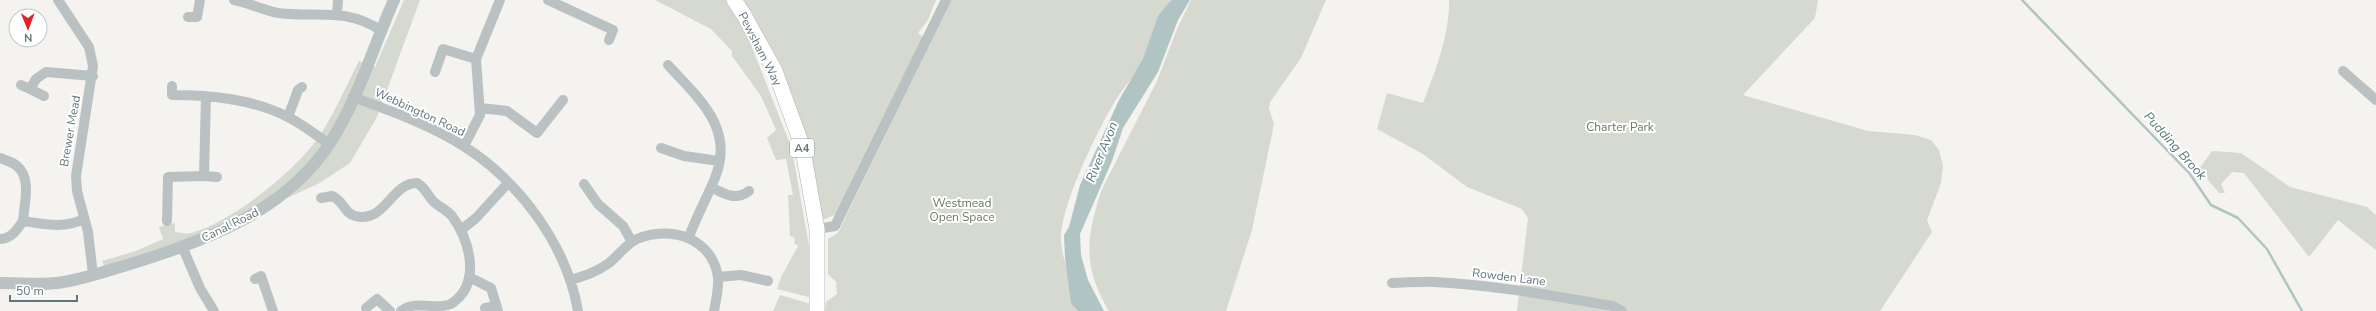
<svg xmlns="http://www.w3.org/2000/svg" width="2376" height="311" font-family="'Nunito Sans',sans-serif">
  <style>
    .green { fill: #d5d9cf }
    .water { fill: #b1c4c4 }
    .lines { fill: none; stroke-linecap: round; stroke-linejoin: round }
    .stream { stroke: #b1c4c4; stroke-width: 2.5 }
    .primary-casing { stroke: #aeb5b7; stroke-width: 16 }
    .minor { stroke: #bac1c3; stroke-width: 10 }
    .tertiary { stroke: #bac1c3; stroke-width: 12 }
    .primary { stroke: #fff; stroke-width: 15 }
    .labels { text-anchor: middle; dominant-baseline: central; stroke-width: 4; stroke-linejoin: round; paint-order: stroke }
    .shield { fill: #fff; stroke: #8f9fa3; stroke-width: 1 }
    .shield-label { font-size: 11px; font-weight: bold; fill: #5f767b }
    .street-label { font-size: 12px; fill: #5f767b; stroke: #fff }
    .park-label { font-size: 12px; fill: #6c7862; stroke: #fff }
    .water-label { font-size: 13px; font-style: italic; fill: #5a7778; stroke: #fff }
  </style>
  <rect width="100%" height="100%" fill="#f4f3f0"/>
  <!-- green -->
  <path class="green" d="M 404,0 L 420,0 L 377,117 L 350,163 L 318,184 L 213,231 L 104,266 L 102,261 L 136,251 L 163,239 L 159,227 L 175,223 L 175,232 C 180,233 186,234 191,233 C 232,222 300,168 322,132 C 336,110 347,84 359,61 L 375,67 Z
    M 655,0 L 727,0 L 744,27 L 792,149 L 810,252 L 809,297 L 777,289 L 782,275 L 798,246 L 794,243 L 795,238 L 790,236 L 788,195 L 793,195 L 786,159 L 776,160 L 767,138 L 776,130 L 761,96 L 732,56 L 732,51 L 711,29 Z
    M 739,0 L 936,0 L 928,20 L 918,33 L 925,38 L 837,214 L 822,220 L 803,130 Z
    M 951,0 L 1170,0 C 1164,17 1159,38 1150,54 C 1142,69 1128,81 1119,95 C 1100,124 1059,208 1061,241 C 1063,266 1075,291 1088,311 L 825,311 L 826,302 L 837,294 L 836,282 L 828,274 L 828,239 L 838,233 Z
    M 1191,0 L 1326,0 L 1301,58 L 1270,102 L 1269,108 L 1274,124 L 1252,230 L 1226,311 L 1109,311 C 1082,266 1086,237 1102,189 L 1157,81 L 1177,29 Z
    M 1449,0 L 1818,0 L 1815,18 L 1743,95 L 1868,131 L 1915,135 L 1931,140 L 1939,150 L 1943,166 L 1941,183 L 1927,220 L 1932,232 L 1880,311 L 1517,311 L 1528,218 L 1522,209 L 1467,187 L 1423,154 L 1377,129 L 1387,93 L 1423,103 C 1435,72 1450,34 1449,0 Z
    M 2212,151 L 2241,153 L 2290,187 L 2367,207 L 2376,215 L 2376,250 L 2338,220 L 2309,257 L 2244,173 L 2232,172 L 2221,184 L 2225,193 L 2219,193 L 2199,169 Z
    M 780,295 L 811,304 L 810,311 L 773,311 Z"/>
  <!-- water -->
  <path class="water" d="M 1171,0 L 1190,0 L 1178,20 L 1158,72 L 1123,128 L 1112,161 L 1080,234 L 1081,255 L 1088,280 L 1104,311 L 1078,311 L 1071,303 L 1065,258 L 1064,235 L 1069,227 L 1080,185 L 1092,159 L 1119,100 L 1143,59 L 1158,16 Z"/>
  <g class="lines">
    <!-- stream -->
    <path class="stream" d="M 2022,0 L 2190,174 L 2211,205 L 2238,218 L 2267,249 L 2302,311"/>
    <defs>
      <path id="primary" d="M 734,0 L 744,15 L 775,71 L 802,145 L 817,229 L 817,311"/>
    </defs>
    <!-- primary casing -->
    <use href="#primary" class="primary-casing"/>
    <!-- minor -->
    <path class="minor" d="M 58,0 L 89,47 L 93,66 L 76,176 L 77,191 L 88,232 L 93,275
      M 234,0 C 249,3 263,10 278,13 C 316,18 346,7 380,30
      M 548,0 L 613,30 L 609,40
      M 337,14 L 338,0
      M 188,17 L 197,17 L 200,0
      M 668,65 C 699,99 735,128 715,178 C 707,198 696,217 689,237
      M 2343,71 L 2376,100
      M 435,72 L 443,49 L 476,59
      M 21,85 L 30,89 L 36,79 L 46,72 L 93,76
      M 172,86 L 172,95 C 212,95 252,99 288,117 C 302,124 316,135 329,144
      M 30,89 L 44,96
      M 353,97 C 391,111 431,125 465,147 C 520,182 567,246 578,311
      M 481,108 L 507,111 L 537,133 L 563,100
      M 288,117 L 298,90 L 302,87
      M 464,146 L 480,115 L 476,59 L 500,0
      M 661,148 L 684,156 L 719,161
      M 0,158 C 5,160 13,162 17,166 C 32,178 24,205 23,221
      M 204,176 L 217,177
      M 584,184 L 598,204 L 623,226 L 632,242
      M 711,187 C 724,194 736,201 749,191
      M 321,198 L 332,196 C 343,200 344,213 355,216 C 385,224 391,183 417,183 C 425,187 427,195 433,201 C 439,207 447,210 452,216 C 470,241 482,284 451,304 C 435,311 417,299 401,311
      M 167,221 L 168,177 L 204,176 L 206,96
      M 817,229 L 835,226 L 946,0
      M 461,230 L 476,218 L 508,183
      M 0,239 C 11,239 17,230 23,221 C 45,224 63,229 84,219
      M 182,246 L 200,288 L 214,311
      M 469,277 L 491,288 L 498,311
      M 718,277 L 741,275 L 768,281
      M 255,279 L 261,276 L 273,311
      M 570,280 C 584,276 597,272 609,263 C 619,255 626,244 637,239 C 671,225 712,238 718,277 C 719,288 716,300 714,311
      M 1392,283 C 1406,283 1421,281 1435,282 C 1494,285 1554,296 1613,306 L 1622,311
      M 366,308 L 377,299 L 390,311
      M 485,308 L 496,306"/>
    <!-- tertiary -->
    <path class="tertiary" d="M 0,283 C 19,283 39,285 57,283 C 82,280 106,271 130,264 C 205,241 285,212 330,143 C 358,100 373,47 394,0"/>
    <!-- primary -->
    <use href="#primary" class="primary"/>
  </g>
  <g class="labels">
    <!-- shield labels -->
    <rect class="shield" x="790" y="139" width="24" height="18" rx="3"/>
    <g class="shield-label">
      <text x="802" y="148">A4</text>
    </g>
    <!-- street labels -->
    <g class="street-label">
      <text transform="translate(760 49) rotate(63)">Pewsham Way</text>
      <text transform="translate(420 112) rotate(25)">Webbington Road</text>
      <text transform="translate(70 131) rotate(-80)">Brewer Mead</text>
      <text transform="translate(230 225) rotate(-26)">Canal Road</text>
      <text transform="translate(1509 277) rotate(7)">Rowden Lane</text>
    </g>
    <!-- park labels -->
    <g class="park-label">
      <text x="1620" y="127">Charter Park</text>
      <text x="962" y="203">Westmead<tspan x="962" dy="14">Open Space</tspan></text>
    </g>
    <!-- water labels -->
    <g class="water-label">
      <text transform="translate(2175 146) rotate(48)">Pudding Brook</text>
      <text transform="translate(1102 152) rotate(-68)">River Avon</text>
    </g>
  </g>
  <!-- north arrow -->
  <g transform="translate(28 28) rotate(179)"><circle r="19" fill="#ffffff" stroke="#bfc8ca"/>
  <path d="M0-3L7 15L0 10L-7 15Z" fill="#e12326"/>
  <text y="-6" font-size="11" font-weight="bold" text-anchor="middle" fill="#5f767b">N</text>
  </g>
  <!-- scale -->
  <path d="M10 295v6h67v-6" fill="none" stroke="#5f767b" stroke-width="2"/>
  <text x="16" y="295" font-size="12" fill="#5f767b" stroke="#ffffff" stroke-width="3" paint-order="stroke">50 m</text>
</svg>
